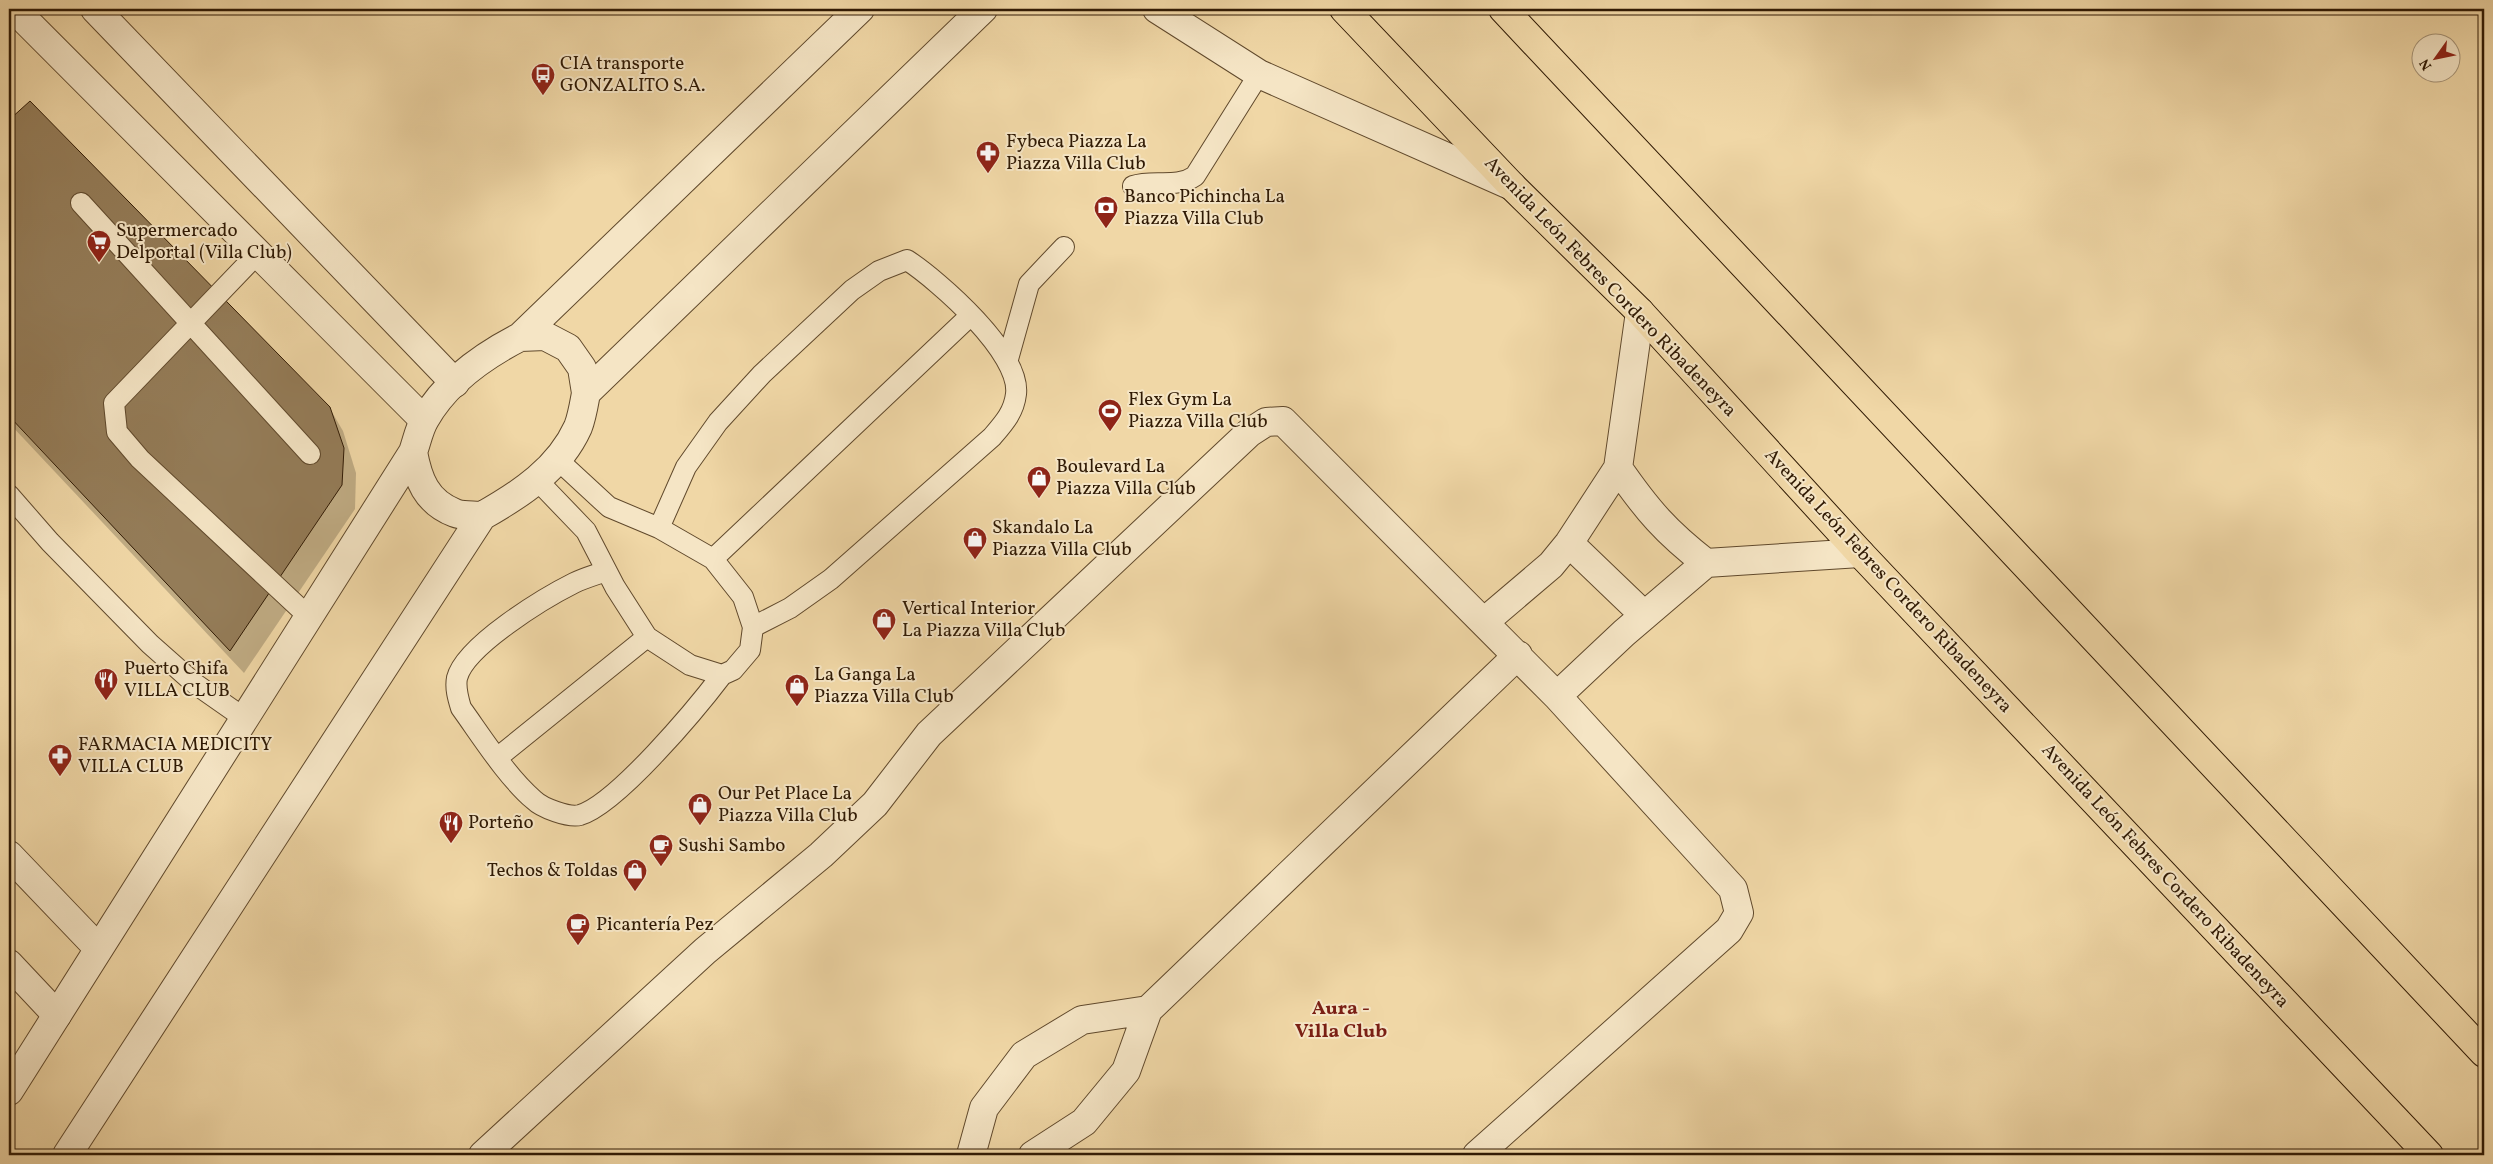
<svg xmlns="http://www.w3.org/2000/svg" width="2493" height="1164" font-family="Vollkorn,serif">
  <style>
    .shadow { fill: #0003 }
    .building { fill: #947c58; stroke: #301a04 }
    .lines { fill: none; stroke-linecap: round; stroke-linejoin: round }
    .service-casing { stroke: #60492c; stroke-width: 22 }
    .minor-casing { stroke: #60492c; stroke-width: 30 }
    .tertiary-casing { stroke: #60492c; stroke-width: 30 }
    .trunk-casing { stroke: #301a04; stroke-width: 30 }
    .service { stroke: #f5e5c5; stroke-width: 20 }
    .minor { stroke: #f5e5c5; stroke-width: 28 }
    .tertiary { stroke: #f5e5c5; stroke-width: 28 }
    .trunk { stroke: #f0d7a6; stroke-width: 28 }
    .labels { text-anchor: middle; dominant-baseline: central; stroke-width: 4; stroke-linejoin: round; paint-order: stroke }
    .poi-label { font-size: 19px; fill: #301a04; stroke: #f5e5c5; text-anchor: start }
    .street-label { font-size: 19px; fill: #301a04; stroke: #f5e5c5 }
    .neighbourhood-label { font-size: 20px; font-weight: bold; fill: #7a1f14; stroke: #f5e5c5 }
  </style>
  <rect width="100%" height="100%" fill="#f0d7a6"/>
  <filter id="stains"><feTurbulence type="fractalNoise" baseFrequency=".004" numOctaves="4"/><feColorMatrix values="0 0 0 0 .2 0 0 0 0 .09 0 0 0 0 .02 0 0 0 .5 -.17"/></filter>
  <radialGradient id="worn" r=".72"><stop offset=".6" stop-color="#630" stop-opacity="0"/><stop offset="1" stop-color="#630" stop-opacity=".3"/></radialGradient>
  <!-- shadow -->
  <path class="shadow" d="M 30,102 L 329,407 L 343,431 L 356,473 L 355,509 L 244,673 L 9,423 L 9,122 Z"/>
  <!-- building -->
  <path class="building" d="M 30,101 L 330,407 L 344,448 L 342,485 L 230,651 L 9,416 L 9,120 Z"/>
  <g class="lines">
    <defs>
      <path id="service" d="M 1133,186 C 1154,179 1176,189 1195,176 L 1259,74
        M 81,203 L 310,454
        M 258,253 L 114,403 L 117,432 L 140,459 L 308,616
        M 1008,359 L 1029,284 L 1064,247
        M 537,480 L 586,531 L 615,587 L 647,637 L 690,665 L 722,675 L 733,670 L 750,650 L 753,627 L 743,597 L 713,559 L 659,528 L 609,507 L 558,460
        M 9,495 L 50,542 L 150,644 L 194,683 L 244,718
        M 659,528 L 686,467 L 718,422 L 762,374 L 852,290 L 879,271 L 907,260 C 939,281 1021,353 1016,394 C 1014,412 1004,423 992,437 L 831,579 L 790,608 L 753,627
        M 713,559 L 971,315
        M 606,571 C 595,575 584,578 574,583 C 544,598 465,646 457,678 C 455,688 458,698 461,708 C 482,737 507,777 534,800 C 542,808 569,818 580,815 C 617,804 697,708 722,675
        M 497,758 L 647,637"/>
      <path id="minor" d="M 14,9 L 424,420
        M 95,9 L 455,383
        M 1618,468 C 1647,510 1666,532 1706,563
        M 1569,543 L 1644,615
        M 1484,622 L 1551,565 L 1569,543 L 1618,468 L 1640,312
        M 1557,696 L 1624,633 L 1706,563 L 1860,553
        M 9,855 L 98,948
        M 9,964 L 57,1015
        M 483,1155 L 705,951 L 821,855 L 875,804 L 929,734 L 1249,433 L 1266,422 L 1283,421 L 1557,696 L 1733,889 L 1739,913 L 1729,930 L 1477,1155
        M 971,1155 L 984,1108 L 1024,1055 L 1082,1020 L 1148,1010
        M 1033,1155 L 1084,1122 L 1126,1071 L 1148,1010 L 1518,655"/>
      <path id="tertiary" d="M 1157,9 L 1259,74 L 1512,186
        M 520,337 L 545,336 L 568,348 L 582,368 L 586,393
        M 413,452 C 418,479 426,502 455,513 C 462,516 474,515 482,516
        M 9,1091 L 413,452 C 417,441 419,429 425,419 C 446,382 483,356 520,337 L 860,9
        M 67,1155 L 482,516 C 521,494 559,469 578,427 C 582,417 584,404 586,393 L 983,9"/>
      <path id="trunk" d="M 1344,9 L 1512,186 L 1640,312 L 1860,553 L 2429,1155
        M 1503,9 L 2484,1053"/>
    </defs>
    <!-- service casing -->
    <use href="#service" class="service-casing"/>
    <!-- minor casing -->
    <use href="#minor" class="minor-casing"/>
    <!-- tertiary casing -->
    <use href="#tertiary" class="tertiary-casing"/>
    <!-- trunk casing -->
    <use href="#trunk" class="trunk-casing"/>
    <!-- service -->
    <use href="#service" class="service"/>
    <!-- minor -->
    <use href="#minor" class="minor"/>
    <!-- tertiary -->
    <use href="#tertiary" class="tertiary"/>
    <!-- trunk -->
    <use href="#trunk" class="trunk"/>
  </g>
  <!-- icons -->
  <defs>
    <symbol id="bus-pin" viewBox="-11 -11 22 30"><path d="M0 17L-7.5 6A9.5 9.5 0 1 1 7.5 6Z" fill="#8f2418" stroke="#f5e5c5"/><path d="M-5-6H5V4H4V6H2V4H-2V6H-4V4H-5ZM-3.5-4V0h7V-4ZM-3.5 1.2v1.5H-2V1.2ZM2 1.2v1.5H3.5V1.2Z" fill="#fff"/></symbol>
    <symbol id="pharmacy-pin" viewBox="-11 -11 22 30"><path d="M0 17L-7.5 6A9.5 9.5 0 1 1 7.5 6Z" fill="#8f2418" stroke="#f5e5c5"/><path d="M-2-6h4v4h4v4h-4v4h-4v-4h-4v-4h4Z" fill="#fff"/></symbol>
    <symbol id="bank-pin" viewBox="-11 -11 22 30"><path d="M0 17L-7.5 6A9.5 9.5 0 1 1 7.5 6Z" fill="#8f2418" stroke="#f5e5c5"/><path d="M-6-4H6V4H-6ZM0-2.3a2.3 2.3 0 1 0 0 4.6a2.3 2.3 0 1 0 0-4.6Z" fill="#fff"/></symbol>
    <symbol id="supermarket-pin" viewBox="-11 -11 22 30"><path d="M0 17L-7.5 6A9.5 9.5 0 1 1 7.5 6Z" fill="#8f2418" stroke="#f5e5c5"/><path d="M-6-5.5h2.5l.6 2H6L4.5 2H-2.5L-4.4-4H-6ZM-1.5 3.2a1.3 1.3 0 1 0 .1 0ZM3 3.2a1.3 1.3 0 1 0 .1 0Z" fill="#fff"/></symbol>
    <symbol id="stadium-pin" viewBox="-11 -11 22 30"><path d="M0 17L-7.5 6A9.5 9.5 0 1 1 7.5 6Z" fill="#8f2418" stroke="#f5e5c5"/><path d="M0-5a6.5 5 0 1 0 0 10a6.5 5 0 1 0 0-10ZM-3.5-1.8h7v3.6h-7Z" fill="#fff"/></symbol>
    <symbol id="shop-pin" viewBox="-11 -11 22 30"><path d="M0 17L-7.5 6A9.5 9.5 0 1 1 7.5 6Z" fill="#8f2418" stroke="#f5e5c5"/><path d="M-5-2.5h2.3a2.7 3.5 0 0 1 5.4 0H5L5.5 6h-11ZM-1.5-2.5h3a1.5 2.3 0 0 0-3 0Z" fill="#fff"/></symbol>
    <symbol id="restaurant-pin" viewBox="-11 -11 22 30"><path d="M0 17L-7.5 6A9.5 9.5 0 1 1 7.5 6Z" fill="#8f2418" stroke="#f5e5c5"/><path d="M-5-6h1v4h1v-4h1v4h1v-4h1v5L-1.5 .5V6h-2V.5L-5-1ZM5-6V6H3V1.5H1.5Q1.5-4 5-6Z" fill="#fff"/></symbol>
    <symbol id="cafe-pin" viewBox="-11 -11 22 30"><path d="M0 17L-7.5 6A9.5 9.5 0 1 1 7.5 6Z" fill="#8f2418" stroke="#f5e5c5"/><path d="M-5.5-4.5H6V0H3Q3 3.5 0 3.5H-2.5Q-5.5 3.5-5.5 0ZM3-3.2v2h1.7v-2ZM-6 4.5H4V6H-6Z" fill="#fff"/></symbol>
  </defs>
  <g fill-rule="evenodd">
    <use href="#bus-pin" x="529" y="61" width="28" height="38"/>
    <use href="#pharmacy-pin" x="974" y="139" width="28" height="38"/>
    <use href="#bank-pin" x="1092" y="194" width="28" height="38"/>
    <use href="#supermarket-pin" x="85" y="228" width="28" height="38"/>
    <use href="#stadium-pin" x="1096" y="397" width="28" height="38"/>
    <use href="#shop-pin" x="1025" y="464" width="28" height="38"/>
    <use href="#shop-pin" x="961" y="525" width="28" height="38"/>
    <use href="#shop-pin" x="870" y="606" width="28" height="38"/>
    <use href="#restaurant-pin" x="92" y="666" width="28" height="38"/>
    <use href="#shop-pin" x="783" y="672" width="28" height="38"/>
    <use href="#pharmacy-pin" x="46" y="742" width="28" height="38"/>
    <use href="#shop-pin" x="686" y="791" width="28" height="38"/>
    <use href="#restaurant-pin" x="437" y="809" width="28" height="38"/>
    <use href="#cafe-pin" x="647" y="832" width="28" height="38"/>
    <use href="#shop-pin" x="621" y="857" width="28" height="38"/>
    <use href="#cafe-pin" x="564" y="911" width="28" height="38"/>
  </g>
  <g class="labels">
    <!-- poi labels -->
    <g class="poi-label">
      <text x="560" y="64">CIA transporte<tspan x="560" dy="22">GONZALITO S.A.</tspan></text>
      <text x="1006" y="142">Fybeca Piazza La<tspan x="1006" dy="22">Piazza Villa Club</tspan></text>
      <text x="1124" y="197">Banco Pichincha La<tspan x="1124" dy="22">Piazza Villa Club</tspan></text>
      <text x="116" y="231">Supermercado<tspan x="116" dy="22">Delportal (Villa Club)</tspan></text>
      <text x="1128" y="400">Flex Gym La<tspan x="1128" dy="22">Piazza Villa Club</tspan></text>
      <text x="1056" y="467">Boulevard La<tspan x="1056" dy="22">Piazza Villa Club</tspan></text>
      <text x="992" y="528">Skandalo La<tspan x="992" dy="22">Piazza Villa Club</tspan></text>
      <text x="902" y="609">Vertical Interior<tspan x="902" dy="22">La Piazza Villa Club</tspan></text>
      <text x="124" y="669">Puerto Chifa<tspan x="124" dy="22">VILLA CLUB</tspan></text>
      <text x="814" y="675">La Ganga La<tspan x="814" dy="22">Piazza Villa Club</tspan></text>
      <text x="78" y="745">FARMACIA MEDICITY<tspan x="78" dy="22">VILLA CLUB</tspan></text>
      <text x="718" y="794">Our Pet Place La<tspan x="718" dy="22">Piazza Villa Club</tspan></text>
      <text x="468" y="823">Porteño</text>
      <text x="678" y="846">Sushi Sambo</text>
      <text x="618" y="871" text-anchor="end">Techos &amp; Toldas</text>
      <text x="596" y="925">Picantería Pez</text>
    </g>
    <!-- street labels -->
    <g class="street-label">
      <text transform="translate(1610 287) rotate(46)">Avenida León Febres Cordero Ribadeneyra</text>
      <text transform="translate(1888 581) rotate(47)">Avenida León Febres Cordero Ribadeneyra</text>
      <text transform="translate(2165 876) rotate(47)">Avenida León Febres Cordero Ribadeneyra</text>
    </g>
    <!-- neighbourhood labels -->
    <g class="neighbourhood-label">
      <text x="1341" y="1009">Aura -<tspan x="1341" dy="23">Villa Club</tspan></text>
    </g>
  </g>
  <!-- margin -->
  <rect width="2493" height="1164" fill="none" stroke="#f0d7a6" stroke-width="30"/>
  <rect x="10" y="10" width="2473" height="1144" fill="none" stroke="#301a04" stroke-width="2.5"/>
  <rect x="15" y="15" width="2463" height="1134" fill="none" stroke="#301a04"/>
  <!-- north arrow -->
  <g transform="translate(2436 58) rotate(237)"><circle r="24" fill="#f5e5c5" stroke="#a69478"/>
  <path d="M0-4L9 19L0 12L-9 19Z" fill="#8f2418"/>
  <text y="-8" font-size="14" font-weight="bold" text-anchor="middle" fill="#301a04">N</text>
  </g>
  <rect width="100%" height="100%" filter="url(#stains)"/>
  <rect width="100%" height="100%" fill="url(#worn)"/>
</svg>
